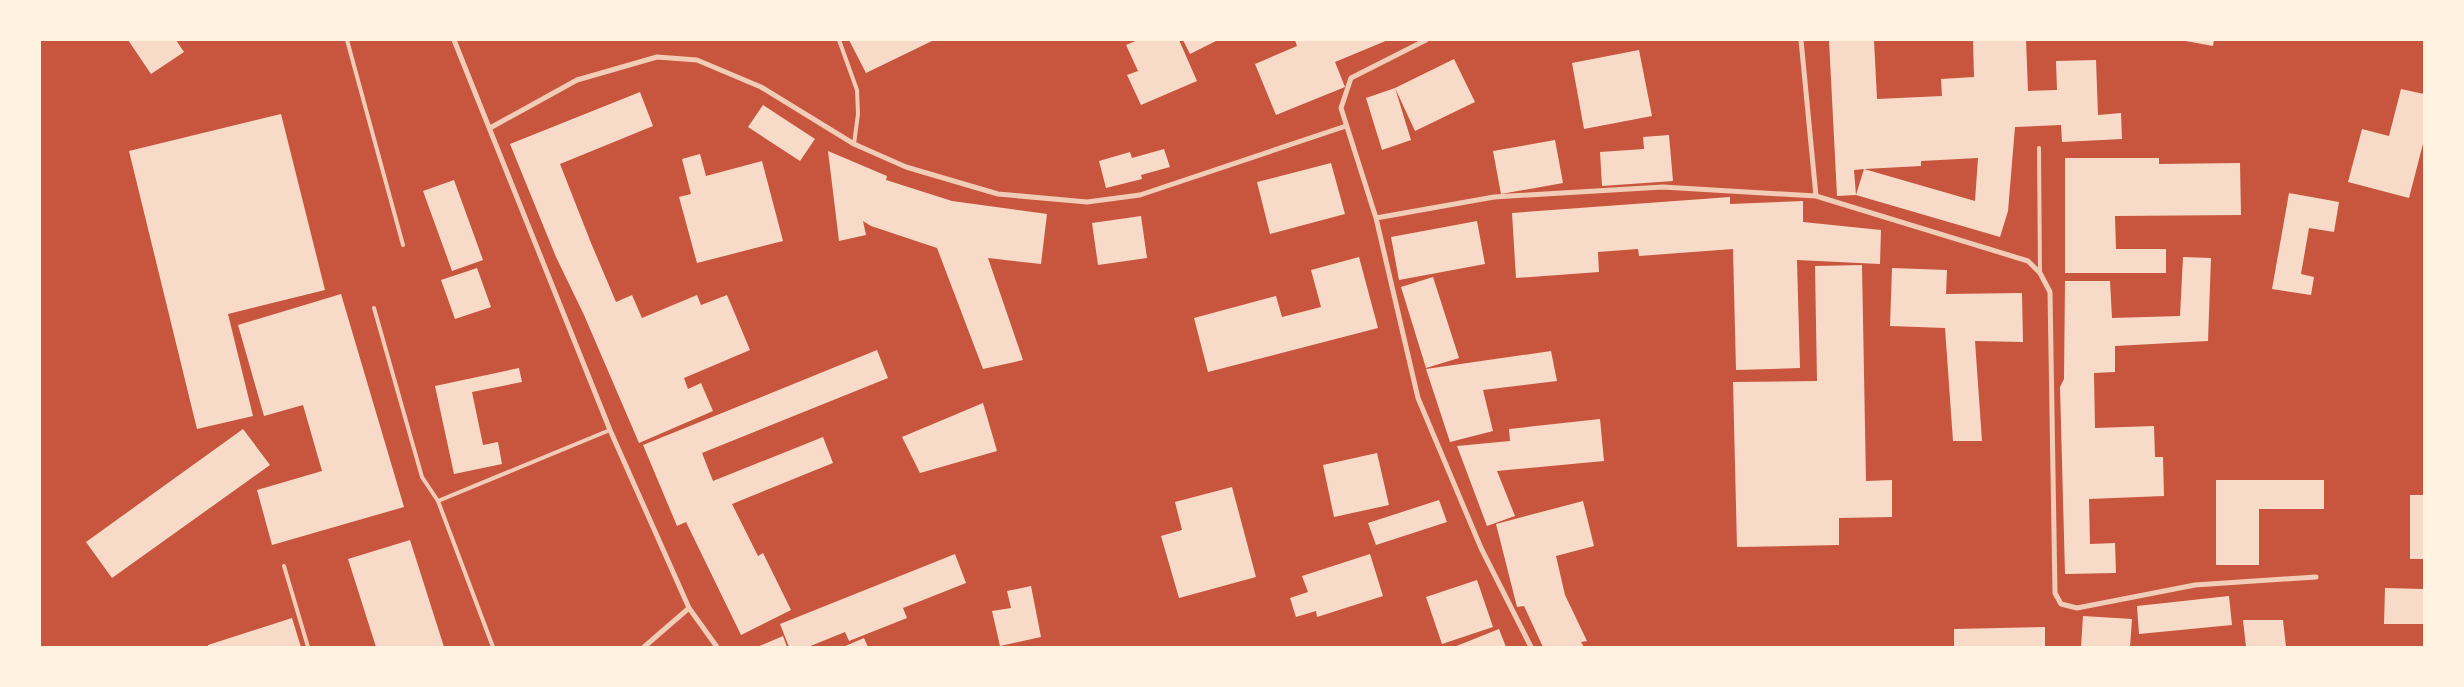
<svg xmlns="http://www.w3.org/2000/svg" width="2464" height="687" font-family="'Work Sans',sans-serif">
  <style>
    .building { fill: #f7dbc8; fill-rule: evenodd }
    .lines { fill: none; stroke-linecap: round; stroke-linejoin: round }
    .service { stroke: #f1ccb7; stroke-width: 4 }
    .minor { stroke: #f1ccb7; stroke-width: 5 }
  </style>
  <rect width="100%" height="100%" fill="#c8553d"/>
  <!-- building -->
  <path class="building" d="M 128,40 L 176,40 L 184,52 L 151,74 Z
    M 849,40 L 934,40 L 866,73 Z
    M 1138,40 L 1179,40 L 1197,81 L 1141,105 L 1127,75 L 1138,71 L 1126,45 Z
    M 1183,40 L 1218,40 L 1190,54 Z
    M 1295,40 L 1388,40 L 1335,62 L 1345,87 L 1276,115 L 1255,64 L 1297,46 Z
    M 1829,40 L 1874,40 L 1877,99 L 1942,96 L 1941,79 L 1974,77 L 1973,40 L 2026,40 L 2028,91 L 2057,90 L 2056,61 L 2096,60 L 2098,115 L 2121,113 L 2122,139 L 2062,142 L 2061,125 L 2015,127 L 2008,211 L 2000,237 L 1856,195 L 1837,196 ZM 1978,158 L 1975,201 L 1864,169 L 1921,166 L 1921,161 ZM 1864,169 L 1856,195 L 1854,170 Z
    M 2180,40 L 2214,40 L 2213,46 Z
    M 1639,50 L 1652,116 L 1584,129 L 1572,63 Z
    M 1454,59 L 1475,102 L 1415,131 L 1395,88 Z
    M 1395,88 L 1411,140 L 1382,150 L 1366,98 Z
    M 2401,89 L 2424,94 L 2424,140 L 2409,198 L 2348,182 L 2362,129 L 2389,136 Z
    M 640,92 L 653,126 L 560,164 L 591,243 L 616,302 L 632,295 L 642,318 L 697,295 L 701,305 L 727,295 L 750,350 L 684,378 L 688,389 L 701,383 L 713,411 L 639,443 L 584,315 L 556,257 L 510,144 Z
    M 763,105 L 815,139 L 800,161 L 748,127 Z
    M 281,114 L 325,290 L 228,314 L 253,416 L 197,429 L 129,151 Z
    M 1669,135 L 1673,181 L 1602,186 L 1600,152 L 1644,149 L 1643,137 Z
    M 1555,140 L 1563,183 L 1501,194 L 1493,151 Z
    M 1164,149 L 1170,167 L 1141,175 L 1142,179 L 1106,188 L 1099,161 L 1130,152 L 1132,158 Z
    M 828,151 L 887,176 L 886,180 L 952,201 L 1047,214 L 1041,264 L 988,258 L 1023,360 L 983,369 L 937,248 L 871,226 L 863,221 L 866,235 L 839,241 Z
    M 700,154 L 706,176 L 762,161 L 783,241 L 697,263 L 679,197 L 691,194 L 682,159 Z
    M 2065,158 L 2159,158 L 2159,164 L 2240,163 L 2241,215 L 2115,216 L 2116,249 L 2166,249 L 2166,273 L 2065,273 Z
    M 1331,163 L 1345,214 L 1270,234 L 1257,182 Z
    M 454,180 L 483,260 L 452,271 L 423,191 Z
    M 2289,193 L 2339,202 L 2334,232 L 2309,228 L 2301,274 L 2314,277 L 2311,295 L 2272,289 Z
    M 1730,197 L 1730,204 L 1803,201 L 1803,222 L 1881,230 L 1880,264 L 1797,260 L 1800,368 L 1736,370 L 1733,249 L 1639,256 L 1638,249 L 1598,252 L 1599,272 L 1516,278 L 1512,213 Z
    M 1141,216 L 1147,258 L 1098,265 L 1092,223 Z
    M 1477,221 L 1485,264 L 1399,280 L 1391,237 Z
    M 1359,257 L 1378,328 L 1208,372 L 1194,318 L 1276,296 L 1282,317 L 1321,307 L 1311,270 Z
    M 2183,257 L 2211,258 L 2208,341 L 2115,346 L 2115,372 L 2094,373 L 2095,428 L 2154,426 L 2155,457 L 2163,457 L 2164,496 L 2089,499 L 2090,544 L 2115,543 L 2116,573 L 2065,574 L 2060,387 L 2064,379 L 2065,281 L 2110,281 L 2112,318 L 2180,316 Z
    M 1862,265 L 1866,481 L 1892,480 L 1892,517 L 1839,518 L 1839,545 L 1737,547 L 1733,382 L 1817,381 L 1815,266 Z
    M 477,268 L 491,307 L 455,319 L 441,280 Z
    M 1892,268 L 1947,270 L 1946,294 L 2022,293 L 2023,342 L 1975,341 L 1982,441 L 1953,441 L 1945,328 L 1890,326 Z
    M 1433,277 L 1459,358 L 1426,368 L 1401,287 Z
    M 341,294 L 404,507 L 272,545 L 257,490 L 322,471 L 303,405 L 264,416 L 238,325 Z
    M 877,350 L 888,378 L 702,453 L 713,481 L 823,437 L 833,463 L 732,504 L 758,556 L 763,553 L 791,610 L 741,635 L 686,522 L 677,526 L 643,445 Z
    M 1551,351 L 1557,381 L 1483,390 L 1493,431 L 1450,442 L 1426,369 Z
    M 519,368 L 522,382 L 472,392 L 483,445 L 498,442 L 502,464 L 454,474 L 435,386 Z
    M 983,403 L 997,451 L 920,473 L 902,437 Z
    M 1600,419 L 1604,461 L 1497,471 L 1515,516 L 1487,526 L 1457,446 L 1510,441 L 1509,429 Z
    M 243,429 L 270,465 L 112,578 L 86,542 Z
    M 1377,453 L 1389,505 L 1334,517 L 1323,465 Z
    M 2216,480 L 2324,480 L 2324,509 L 2259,509 L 2259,565 L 2216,565 Z
    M 1232,487 L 1256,577 L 1179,598 L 1161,536 L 1182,530 L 1175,502 Z
    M 2410,495 L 2424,495 L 2424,559 L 2410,559 Z
    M 1439,500 L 1447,522 L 1376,545 L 1368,523 Z
    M 1583,501 L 1594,546 L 1556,556 L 1565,595 L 1587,641 L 1581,642 L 1584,647 L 1543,647 L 1524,606 L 1517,607 L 1496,524 Z
    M 410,540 L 444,647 L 376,647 L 348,559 Z
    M 955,554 L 966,583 L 903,608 L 907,618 L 849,641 L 845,632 L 808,647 L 789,647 L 780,624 Z
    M 1370,554 L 1383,596 L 1317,617 L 1316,611 L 1296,617 L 1290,598 L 1308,592 L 1302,576 Z
    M 1477,580 L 1493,627 L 1442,644 L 1426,597 Z
    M 1031,586 L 1041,637 L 1000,646 L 992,611 L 1011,608 L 1007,591 Z
    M 2385,588 L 2424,589 L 2424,624 L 2384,624 Z
    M 2229,596 L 2232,625 L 2139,634 L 2137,606 Z
    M 2083,616 L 2132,619 L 2130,647 L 2081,647 Z
    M 292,618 L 301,647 L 208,647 L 208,645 Z
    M 2243,620 L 2283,620 L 2286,647 L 2246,647 Z
    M 2045,627 L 2045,647 L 1954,647 L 1954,629 Z
    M 1499,629 L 1506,647 L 1454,647 Z
    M 783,636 L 787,647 L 757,647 Z
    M 864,638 L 868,647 L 843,647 Z"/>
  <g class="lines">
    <!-- service -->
    <path class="service" d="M 347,40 L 403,245
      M 839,40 L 857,90 L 858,114 L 854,144
      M 2039,148 L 2040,273
      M 374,308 L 422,477 L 438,501 L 493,647
      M 438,501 L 610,430
      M 284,566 L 308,647"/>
    <!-- minor -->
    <path class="minor" d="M 454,40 L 610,430 L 689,608 L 717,647
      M 1426,40 L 1351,78 L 1341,108 L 1376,218 L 1418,398 L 1481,548 L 1531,647
      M 1801,40 L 1816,196
      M 490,128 L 577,80 L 657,57 L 697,60 L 761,87 L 854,144 L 906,167 L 998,194 L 1087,202 L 1140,195 L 1346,126
      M 1376,218 L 1494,197 L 1663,187 L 1816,196 L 2028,261 L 2040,273 L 2050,292 L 2055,593 L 2061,604 L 2077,608 L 2195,585 L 2316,577
      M 644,647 L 689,608"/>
  </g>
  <!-- border -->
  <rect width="2464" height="687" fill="none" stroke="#fff3e0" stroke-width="82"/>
</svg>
